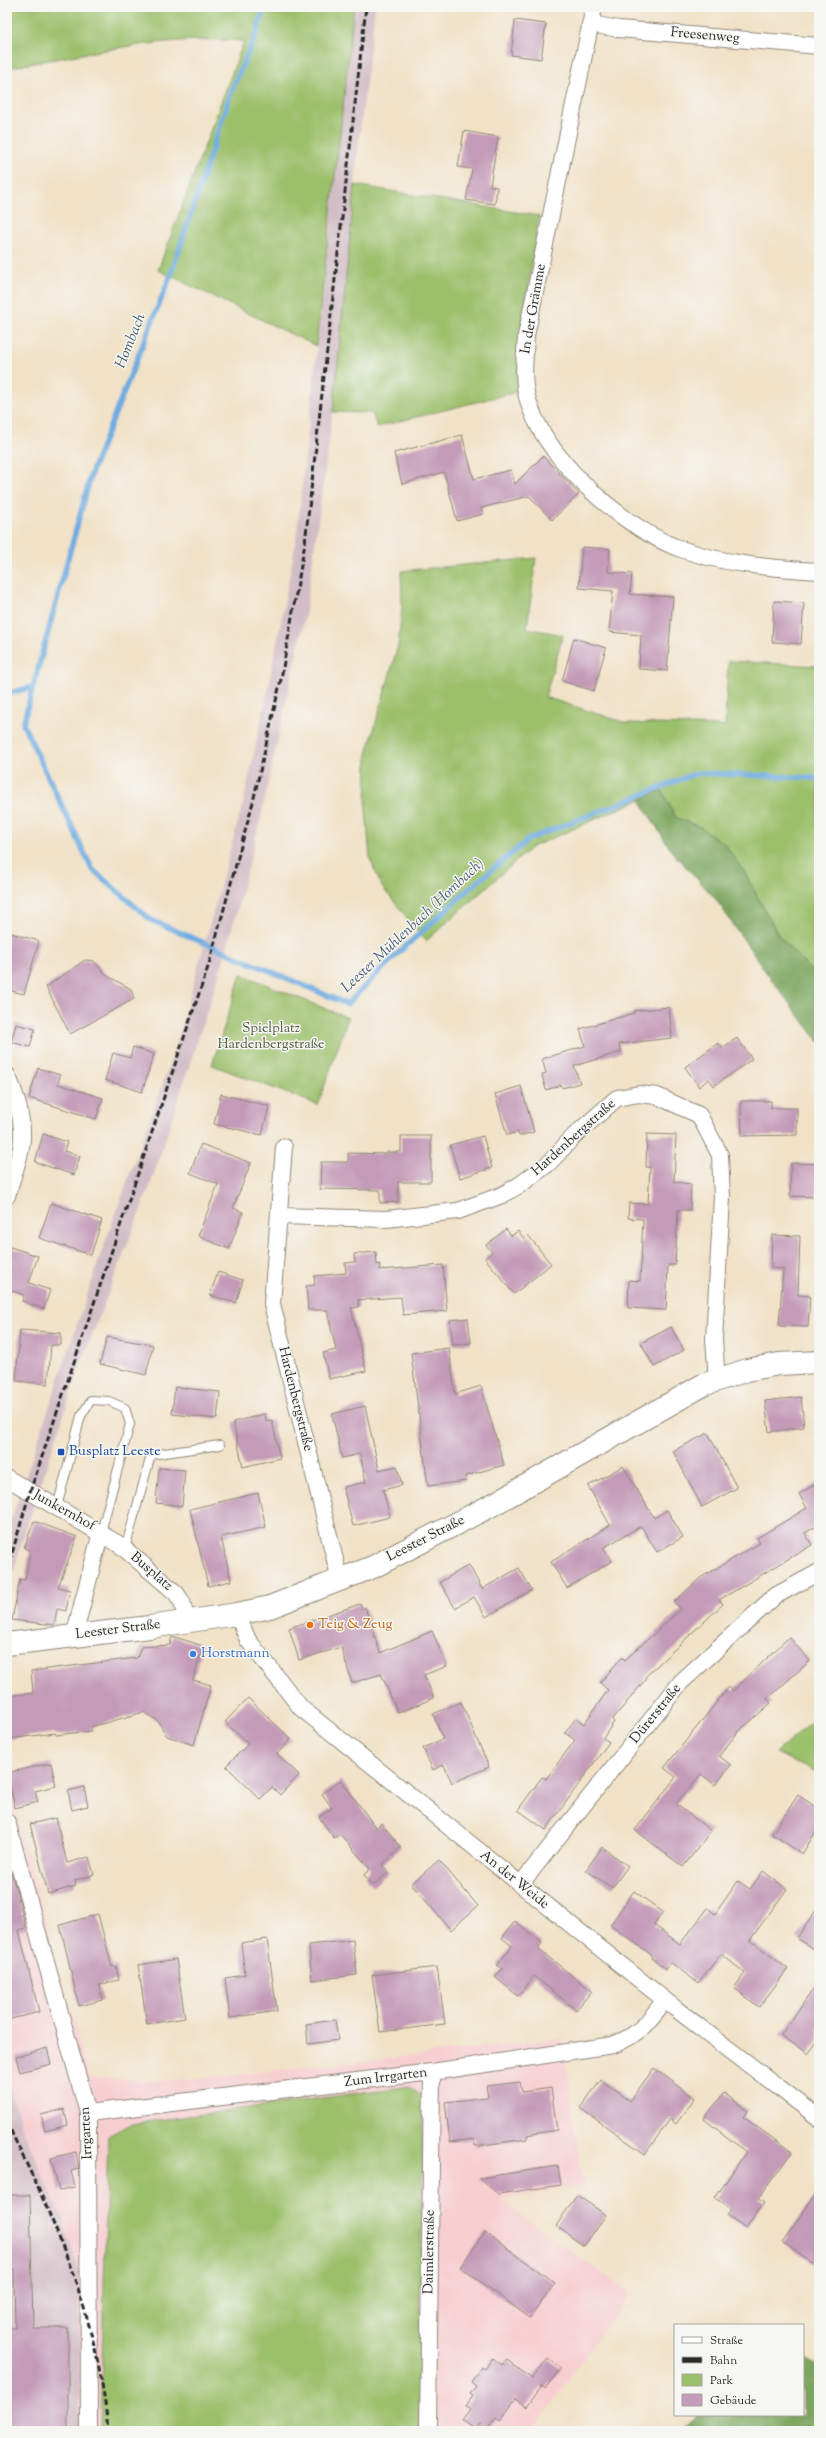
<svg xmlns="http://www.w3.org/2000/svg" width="826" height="2438" font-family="'Sorts Mill Goudy',serif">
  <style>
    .built { fill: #f7cfd1 }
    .industrial { fill: #d2bdc6 }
    .green { fill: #9bc06b; stroke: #63764b }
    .forest { fill: #7ca65f; stroke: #546845 }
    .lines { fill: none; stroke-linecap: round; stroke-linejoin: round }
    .stream { stroke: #6face1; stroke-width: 5.5 }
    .building { fill: #c39ab7 }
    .lane-casing { stroke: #8e8679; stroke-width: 10 }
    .street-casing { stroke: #8e8679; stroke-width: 18 }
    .secondary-casing { stroke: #8e8679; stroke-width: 24 }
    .lane { stroke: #fff; stroke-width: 8 }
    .street { stroke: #fff; stroke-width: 16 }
    .secondary { stroke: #fff; stroke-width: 22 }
    .rail { stroke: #2b2b2b; stroke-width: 3; stroke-dasharray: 6 3; stroke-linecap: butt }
    .transit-dot { fill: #1a4fb4; stroke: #f6f6f2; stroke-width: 1.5 }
    .food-dot { fill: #e8710a; stroke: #f6f6f2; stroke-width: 1.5 }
    .shop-dot { fill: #3f7fe0; stroke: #f6f6f2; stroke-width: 1.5 }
    .labels { text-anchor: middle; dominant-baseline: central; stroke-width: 3; stroke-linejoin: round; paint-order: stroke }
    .street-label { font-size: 14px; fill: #2b2b2b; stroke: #f6f6f2 }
    .park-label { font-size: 14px; fill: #4d583e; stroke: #f6f6f2 }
    .transit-label { font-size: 14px; fill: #164399; stroke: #f6f6f2; text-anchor: start }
    .food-label { font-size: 14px; fill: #c56008; stroke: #f6f6f2; text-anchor: start }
    .shop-label { font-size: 14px; fill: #366cbe; stroke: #f6f6f2; text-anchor: start }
    .water-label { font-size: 15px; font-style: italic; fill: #43586b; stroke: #f6f6f2 }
  </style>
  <rect width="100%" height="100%" fill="#f6f6f2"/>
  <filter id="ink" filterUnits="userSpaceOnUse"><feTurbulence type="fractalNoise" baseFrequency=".025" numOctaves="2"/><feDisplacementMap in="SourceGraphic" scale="8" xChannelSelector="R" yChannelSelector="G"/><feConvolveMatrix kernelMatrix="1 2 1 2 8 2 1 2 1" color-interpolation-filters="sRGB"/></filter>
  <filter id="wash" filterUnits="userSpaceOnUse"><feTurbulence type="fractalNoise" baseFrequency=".012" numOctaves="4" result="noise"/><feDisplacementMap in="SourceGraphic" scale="16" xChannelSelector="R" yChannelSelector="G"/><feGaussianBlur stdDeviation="0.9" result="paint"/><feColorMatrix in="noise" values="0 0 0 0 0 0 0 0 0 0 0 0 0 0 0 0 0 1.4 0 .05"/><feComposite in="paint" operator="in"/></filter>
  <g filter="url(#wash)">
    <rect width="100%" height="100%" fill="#f1e2c7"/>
    <!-- built -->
    <path class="built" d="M 7,1783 L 89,2077 L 152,2081 L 202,2078 L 361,2062 L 563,2038 L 583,2185 L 500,2200 L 630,2293 L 532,2431 L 79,2431 L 79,2271 L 23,2130 L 7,2079 Z"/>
    <!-- industrial -->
    <path class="industrial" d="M 354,7 L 375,7 L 357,158 L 340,358 L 306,611 L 258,830 L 224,959 L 150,1186 L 79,1369 L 32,1510 L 7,1593 L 7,1532 L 103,1248 L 176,1047 L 244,800 L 270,679 L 296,541 Z
      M 7,2079 L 23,2130 L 61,2215 L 79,2271 L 79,2431 L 7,2431 Z"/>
    <!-- green -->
    <path class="green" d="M 7,7 L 354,7 L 316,346 L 158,270 L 244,41 C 164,35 85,54 7,68 Z
      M 355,185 L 539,216 L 523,322 L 520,391 L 377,427 L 372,413 L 333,412 Z
      M 536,558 L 527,628 L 563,635 L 545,697 L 626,723 L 725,726 L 728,661 L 819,666 L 819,979 L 778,935 L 762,904 L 700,827 L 675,817 L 662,790 L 532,847 L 426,941 L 382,887 L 370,859 L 366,809 L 367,754 L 398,645 L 402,608 L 401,571 Z
      M 241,974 L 348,1018 L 318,1105 L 212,1065 Z
      M 819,1715 L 819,1769 L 816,1772 L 776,1753 Z
      M 410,2086 L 423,2098 L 419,2431 L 100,2431 L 108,2136 L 130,2124 Z"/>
    <!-- forest -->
    <path class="forest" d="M 662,790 L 675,817 L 700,827 L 724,843 L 745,873 L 778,935 L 819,979 L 819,1042 L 768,975 L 715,898 L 672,852 L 640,800 Z
      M 803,2355 L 819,2366 L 819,2431 L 680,2431 L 698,2415 L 803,2415 Z"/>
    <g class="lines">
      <!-- stream -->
      <path class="stream" d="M 264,7 L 257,32 L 231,92 L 170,277 L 92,471 L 23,724 L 92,869 L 151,920 L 347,1004 L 397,954 L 470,888 L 529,839 L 697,773 L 815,778 L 819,780
        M 7,694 L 32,687"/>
    </g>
    <g id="blocks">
      <!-- building -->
      <path class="building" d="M 515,20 L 546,24 L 541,59 L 511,55 Z
        M 464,131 L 498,137 L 490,186 L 497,187 L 495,204 L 466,200 L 472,169 L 458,167 Z
        M 462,435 L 474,479 L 511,470 L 515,484 L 543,456 L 579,494 L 552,520 L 529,496 L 481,508 L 483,514 L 457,521 L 444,472 L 402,484 L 394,453 Z
        M 582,547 L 610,549 L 608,572 L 632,574 L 630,594 L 673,597 L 667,671 L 639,669 L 641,635 L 609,632 L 613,591 L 579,588 Z
        M 774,601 L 804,603 L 801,644 L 772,642 Z
        M 574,638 L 606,648 L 594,691 L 562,681 Z
        M 7,932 L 39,941 L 24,994 L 7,990 Z
        M 85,960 L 94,961 L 106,975 L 131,989 L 134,999 L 70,1034 L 46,987 Z
        M 669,1007 L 672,1038 L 619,1044 L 621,1052 L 574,1066 L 580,1083 L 562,1088 L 561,1085 L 546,1090 L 542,1075 L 546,1073 L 542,1059 L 585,1046 L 580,1029 L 634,1013 L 634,1011 Z
        M 16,1024 L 35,1029 L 30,1047 L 11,1042 Z
        M 737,1038 L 752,1059 L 714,1086 L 709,1079 L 699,1087 L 685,1067 L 718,1043 L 722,1048 Z
        M 133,1047 L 154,1054 L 142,1092 L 105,1080 L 113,1053 L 130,1058 Z
        M 38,1068 L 60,1075 L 58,1084 L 103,1098 L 96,1119 L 29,1098 Z
        M 521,1086 L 534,1132 L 519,1136 L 518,1132 L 507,1135 L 495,1094 Z
        M 221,1094 L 269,1106 L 262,1135 L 214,1124 Z
        M 741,1101 L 771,1101 L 771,1108 L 797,1108 L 797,1135 L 742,1136 Z
        M 43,1134 L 67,1142 L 64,1151 L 80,1156 L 74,1175 L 35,1162 Z
        M 647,1134 L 676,1135 L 674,1182 L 691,1184 L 690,1210 L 678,1210 L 675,1265 L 668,1265 L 666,1310 L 628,1308 L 629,1280 L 640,1281 L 643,1219 L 628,1218 L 629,1203 L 648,1204 L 650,1167 L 646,1167 Z
        M 401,1136 L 431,1136 L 431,1182 L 398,1182 L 398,1202 L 380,1203 L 380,1190 L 320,1189 L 321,1162 L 348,1162 L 348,1153 L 387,1154 L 387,1152 L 401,1152 Z
        M 483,1136 L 492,1168 L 460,1178 L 450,1145 Z
        M 201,1144 L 251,1163 L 233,1208 L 243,1212 L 229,1249 L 198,1236 L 218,1184 L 190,1173 Z
        M 791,1163 L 819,1164 L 817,1197 L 790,1196 Z
        M 51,1203 L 102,1220 L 91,1255 L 39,1238 Z
        M 506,1229 L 511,1236 L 518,1231 L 524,1239 L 528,1235 L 551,1264 L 514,1294 L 485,1258 L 492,1252 L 486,1245 Z
        M 772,1235 L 800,1236 L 798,1295 L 810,1296 L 808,1327 L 779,1326 L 783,1269 L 771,1268 Z
        M 7,1246 L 38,1256 L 29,1283 L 50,1290 L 44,1309 L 22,1301 L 24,1295 L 7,1289 Z
        M 376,1252 L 377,1265 L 380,1264 L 380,1270 L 443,1265 L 447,1311 L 403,1315 L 401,1297 L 358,1300 L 359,1307 L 351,1308 L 366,1371 L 329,1379 L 323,1353 L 336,1350 L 327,1310 L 308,1310 L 306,1286 L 315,1285 L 314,1276 L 346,1273 L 345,1263 L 355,1262 L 354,1254 Z
        M 218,1272 L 243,1280 L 236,1303 L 210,1295 Z
        M 468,1318 L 471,1343 L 453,1345 L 450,1320 Z
        M 671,1327 L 684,1350 L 654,1367 L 641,1343 Z
        M 20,1330 L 61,1333 L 61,1345 L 51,1345 L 48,1384 L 16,1381 Z
        M 107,1337 L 153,1345 L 146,1375 L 100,1364 Z
        M 449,1348 L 455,1394 L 481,1386 L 504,1465 L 465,1476 L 466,1481 L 428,1486 L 411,1353 Z
        M 175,1387 L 220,1392 L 217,1419 L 172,1414 Z
        M 801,1397 L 804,1427 L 769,1432 L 765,1401 Z
        M 365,1406 L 379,1470 L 397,1466 L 402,1485 L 383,1490 L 390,1517 L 353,1526 L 343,1487 L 366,1482 L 360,1454 L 342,1458 L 332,1414 Z
        M 265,1414 L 266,1421 L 272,1420 L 280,1458 L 243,1467 L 233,1422 Z
        M 708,1433 L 737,1488 L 702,1507 L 673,1451 Z
        M 623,1466 L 654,1518 L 667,1510 L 683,1537 L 657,1552 L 641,1526 L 603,1548 L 612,1561 L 567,1588 L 551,1562 L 610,1525 L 588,1486 Z
        M 159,1468 L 185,1470 L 182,1506 L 156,1503 Z
        M 819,1482 L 819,1527 L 818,1525 L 805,1533 L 812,1545 L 719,1600 L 723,1604 L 645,1677 L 646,1679 L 612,1720 L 614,1722 L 603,1738 L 609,1742 L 546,1830 L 518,1810 L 542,1777 L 546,1779 L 575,1740 L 565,1733 L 576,1718 L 584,1724 L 608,1690 L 600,1683 L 622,1657 L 625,1660 L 681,1609 L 674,1602 L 700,1578 L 760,1543 L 757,1538 L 807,1508 L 799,1494 Z
        M 258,1493 L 266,1527 L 221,1537 L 231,1581 L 208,1586 L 190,1509 Z
        M 34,1521 L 77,1537 L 58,1587 L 70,1590 L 66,1611 L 57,1609 L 54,1625 L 12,1620 L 20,1579 L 25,1580 L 30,1551 L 24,1548 Z
        M 469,1565 L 482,1589 L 519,1568 L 532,1590 L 486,1617 L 474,1597 L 455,1608 L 440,1582 Z
        M 360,1604 L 362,1609 L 365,1607 L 380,1653 L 432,1631 L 447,1666 L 424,1675 L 434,1698 L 398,1713 L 381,1674 L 352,1683 L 341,1647 L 299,1660 L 289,1628 Z
        M 172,1636 L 203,1646 L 193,1680 L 211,1685 L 194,1745 L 167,1736 L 157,1720 L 144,1712 L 91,1727 L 91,1731 L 56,1735 L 55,1733 L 8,1739 L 7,1696 L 33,1693 L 31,1671 L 137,1658 L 141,1647 L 170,1645 Z
        M 789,1637 L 810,1661 L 767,1699 L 771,1703 L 738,1732 L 719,1756 L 731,1765 L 715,1785 L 701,1774 L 676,1804 L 711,1831 L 683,1867 L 635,1830 L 676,1777 L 664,1768 L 729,1687 L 733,1691 Z
        M 248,1698 L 291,1739 L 277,1754 L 299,1775 L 280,1795 L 272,1787 L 260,1799 L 226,1766 L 248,1744 L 225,1722 Z
        M 461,1702 L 489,1767 L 452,1783 L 444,1765 L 433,1770 L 423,1748 L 443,1739 L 433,1714 Z
        M 51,1763 L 56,1786 L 35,1791 L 38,1802 L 15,1808 L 7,1773 Z
        M 341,1780 L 376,1828 L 381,1823 L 401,1847 L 382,1865 L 389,1872 L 373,1886 L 364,1875 L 370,1869 L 340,1834 L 334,1838 L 319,1817 L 332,1808 L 322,1794 Z
        M 84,1787 L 88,1806 L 72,1810 L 68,1791 Z
        M 798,1795 L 819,1809 L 819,1827 L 802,1854 L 772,1834 Z
        M 56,1818 L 67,1863 L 89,1857 L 94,1875 L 75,1880 L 76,1886 L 48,1894 L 30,1824 Z
        M 602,1847 L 628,1866 L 612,1888 L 586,1870 Z
        M 439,1860 L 478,1906 L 451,1930 L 411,1884 Z
        M 763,1871 L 787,1889 L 750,1940 L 788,1969 L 759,2007 L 734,1988 L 745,1973 L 721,1954 L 698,1983 L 670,1962 L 666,1969 L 652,1958 L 653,1956 L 610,1925 L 634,1891 L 663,1912 L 654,1925 L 680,1944 L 708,1908 L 715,1914 L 738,1881 L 750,1889 Z
        M 7,1874 L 12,1874 L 26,1928 L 19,1930 L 39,2012 L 7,2020 Z
        M 819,1906 L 819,1953 L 797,1938 Z
        M 98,1914 L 112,1967 L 116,1966 L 119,1980 L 99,1985 L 103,2000 L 79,2006 L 60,1925 Z
        M 515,1921 L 542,1943 L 538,1949 L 592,1991 L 576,2010 L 534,1976 L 518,1996 L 495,1977 L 502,1969 L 497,1965 L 512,1946 L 502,1938 Z
        M 267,1939 L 277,2011 L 230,2018 L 225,1978 L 245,1975 L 241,1943 Z
        M 353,1940 L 357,1975 L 312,1980 L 309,1945 Z
        M 176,1959 L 185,2018 L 147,2024 L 138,1965 Z
        M 437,1967 L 445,2024 L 380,2032 L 372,1975 Z
        M 819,1981 L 819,2039 L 808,2054 L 781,2035 Z
        M 335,2020 L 338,2040 L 308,2044 L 306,2024 Z
        M 47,2048 L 51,2064 L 20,2072 L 16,2057 Z
        M 654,2068 L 695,2098 L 676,2124 L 670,2119 L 645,2154 L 580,2108 L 601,2080 L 630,2101 Z
        M 520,2082 L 522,2092 L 551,2088 L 557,2130 L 527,2135 L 528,2139 L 475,2146 L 474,2139 L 450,2142 L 445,2102 L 488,2097 L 486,2086 Z
        M 724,2093 L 748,2111 L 743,2117 L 792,2152 L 758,2199 L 764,2203 L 746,2228 L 727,2215 L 731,2209 L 715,2198 L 746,2152 L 704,2119 Z
        M 64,2109 L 68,2125 L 45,2131 L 41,2115 Z
        M 76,2152 L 79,2169 L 71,2171 L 75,2187 L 59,2190 L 51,2158 Z
        M 558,2166 L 561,2185 L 498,2194 L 479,2178 Z
        M 819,2190 L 819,2268 L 782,2242 Z
        M 7,2195 L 30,2195 L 33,2328 L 68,2328 L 68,2431 L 7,2431 L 7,2328 L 15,2328 L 14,2269 L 7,2269 Z
        M 577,2195 L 606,2215 L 584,2246 L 556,2226 Z
        M 485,2232 L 555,2283 L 530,2318 L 460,2267 Z
        M 493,2358 L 502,2365 L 507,2360 L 532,2379 L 548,2358 L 561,2368 L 545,2389 L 541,2386 L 526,2407 L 516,2399 L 500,2421 L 496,2418 L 487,2430 L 480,2424 L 476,2430 L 462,2420 L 470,2409 L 466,2406 L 473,2396 L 470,2394 L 476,2386 L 471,2382 L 482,2366 L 485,2368 Z"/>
    </g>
  </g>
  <g filter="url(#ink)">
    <use href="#blocks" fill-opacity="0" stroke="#8e8679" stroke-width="1"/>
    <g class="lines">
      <defs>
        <path id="lane" d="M 57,1507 L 81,1416 L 91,1400 L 109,1401 L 125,1408 L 130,1424 L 101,1532
          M 125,1549 L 151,1455 L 220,1445"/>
        <path id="street" d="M 594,7 L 526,336 C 525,355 522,378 527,397 C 543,457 617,522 673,546 C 718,564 771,568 819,571
          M 590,24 L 619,29 L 819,46
          M 7,1075 C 17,1095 25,1126 21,1148 C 18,1164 11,1180 7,1196
          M 284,1147 L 272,1304 L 340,1580
          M 279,1216 L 386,1219 L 458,1211 L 502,1195 L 521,1184 L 549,1163 L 574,1136 L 617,1098 L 639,1094 L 657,1096 L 699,1115 L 720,1155 L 722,1198 L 714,1340 L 717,1380
          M 7,1478 L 120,1545 L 176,1593 L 182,1602 L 187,1622
          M 237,1614 L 248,1640 L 301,1708 L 676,2009 L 819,2118
          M 74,1636 L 101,1532
          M 7,1822 L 88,2113 L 89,2431
          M 520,1885 L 681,1682 L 775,1596 L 819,1572
          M 88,2113 L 432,2072 L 613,2045 C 639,2035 648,2022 665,2000
          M 428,2431 L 432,2072"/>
        <path id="secondary" d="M 7,1644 L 150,1627 L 237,1614 L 270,1607 L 373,1567 L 494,1504 L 703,1385 L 747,1370 L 779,1364 L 819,1362"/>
      </defs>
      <!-- lane casing -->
      <use href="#lane" class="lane-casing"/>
      <!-- street casing -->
      <use href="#street" class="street-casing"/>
      <!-- secondary casing -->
      <use href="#secondary" class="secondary-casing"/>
      <!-- lane -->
      <use href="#lane" class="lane"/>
      <!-- street -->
      <use href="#street" class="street"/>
      <!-- secondary -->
      <use href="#secondary" class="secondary"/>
      <!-- rail -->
      <path class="rail" d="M 7,1570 L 30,1492 L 209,964 L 253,802 L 281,679 L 305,543 L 366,7
        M 7,2122 C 21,2154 38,2185 51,2218 C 80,2285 102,2358 108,2431"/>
    </g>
  </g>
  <!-- markers -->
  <rect class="transit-dot" x="57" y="1448" width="8" height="8" rx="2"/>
  <circle class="food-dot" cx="310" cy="1625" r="4"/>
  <circle class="shop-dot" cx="193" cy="1654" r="4"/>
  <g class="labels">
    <!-- street labels -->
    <g class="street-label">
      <text transform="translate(705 36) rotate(5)">Freesenweg</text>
      <text transform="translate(534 309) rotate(-80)">In der Grämme</text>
      <text transform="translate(574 1138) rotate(-42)">Hardenbergstraße</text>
      <text transform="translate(295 1399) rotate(76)">Hardenbergstraße</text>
      <text transform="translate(64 1511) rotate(29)">Junkernhof</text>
      <text transform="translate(426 1539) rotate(-27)">Leester Straße</text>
      <text transform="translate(151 1572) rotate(41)">Busplatz</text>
      <text transform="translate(118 1630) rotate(-7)">Leester Straße</text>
      <text transform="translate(656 1714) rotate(-51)">Dürerstraße</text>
      <text transform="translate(514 1880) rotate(39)">An der Weide</text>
      <text transform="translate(386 2078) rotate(-7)">Zum Irrgarten</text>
      <text transform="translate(87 2133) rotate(-93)">Irrgarten</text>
      <text transform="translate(430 2252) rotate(-89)">Daimlerstraße</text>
    </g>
    <!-- park labels -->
    <g class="park-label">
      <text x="271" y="1029">Spielplatz<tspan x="271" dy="16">Hardenbergstraße</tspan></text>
    </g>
    <!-- transit labels -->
    <g class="transit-label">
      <text x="69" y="1452">Busplatz Leeste</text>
    </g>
    <!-- food labels -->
    <g class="food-label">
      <text x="318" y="1625">Teig &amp; Zeug</text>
    </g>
    <!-- shop labels -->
    <g class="shop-label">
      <text x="201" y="1654">Horstmann</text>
    </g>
    <!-- water labels -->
    <g class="water-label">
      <text transform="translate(131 341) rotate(-68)">Hombach</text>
      <text transform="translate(413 926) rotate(-43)">Leester Mühlenbach (Hombach)</text>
    </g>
  </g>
  <!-- margin -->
  <rect width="826" height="2438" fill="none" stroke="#f6f6f2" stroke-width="24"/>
  <!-- legend -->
  <rect x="674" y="2324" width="130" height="92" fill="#f6f6f2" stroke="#a5a5a2"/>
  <rect x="682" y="2337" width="20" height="6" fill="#ffffff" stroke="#a5a5a2"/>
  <text x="710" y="2344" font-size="12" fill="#2b2b2b">Straße</text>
  <rect x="682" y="2357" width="20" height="6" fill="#2b2b2b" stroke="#a5a5a2"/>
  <text x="710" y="2364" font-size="12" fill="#2b2b2b">Bahn</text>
  <rect x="682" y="2374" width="20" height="12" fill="#9bc06b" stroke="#a5a5a2"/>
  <text x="710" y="2384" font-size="12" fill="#2b2b2b">Park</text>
  <rect x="682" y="2394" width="20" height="12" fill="#c39ab7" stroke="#a5a5a2"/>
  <text x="710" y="2404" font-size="12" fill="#2b2b2b">Gebäude</text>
</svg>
